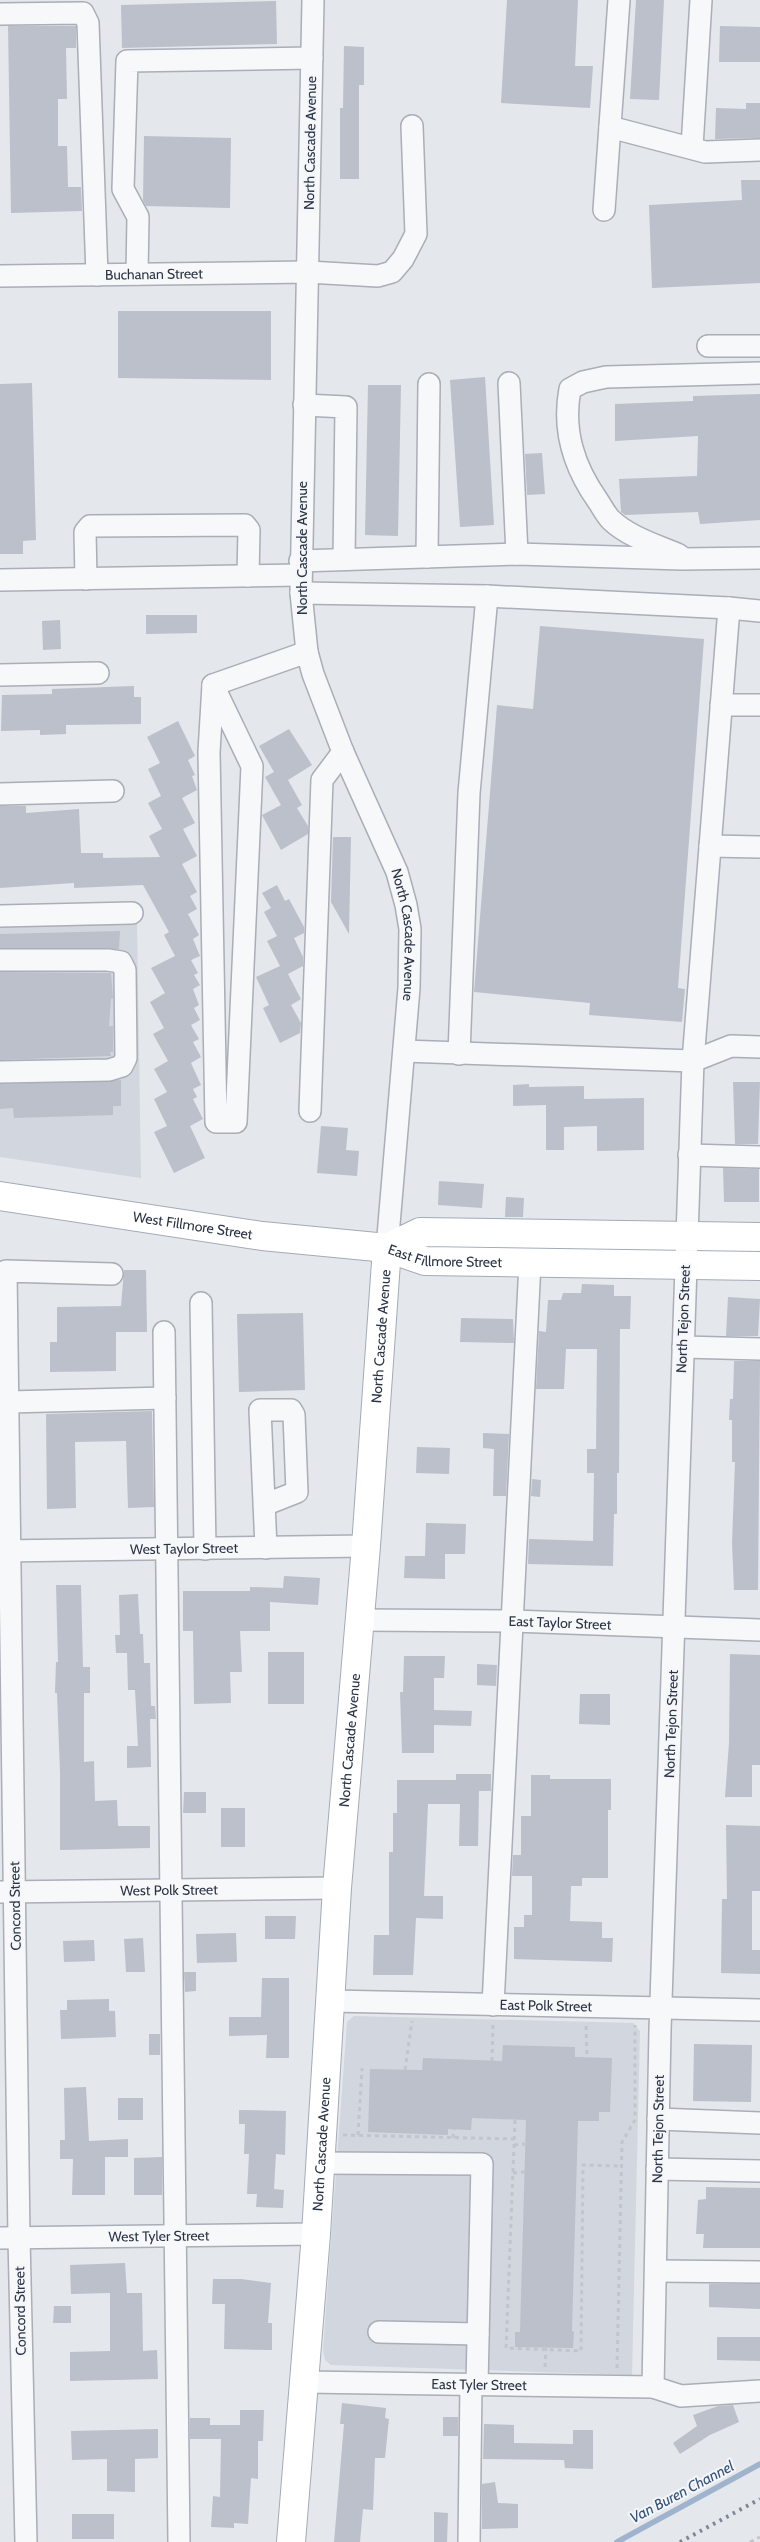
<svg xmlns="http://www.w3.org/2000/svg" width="760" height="2542" font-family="Cabin,sans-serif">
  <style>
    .built { fill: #d2d6de }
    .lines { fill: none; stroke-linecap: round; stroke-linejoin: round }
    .stream { stroke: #9fb4cc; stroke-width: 5.5 }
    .building { fill: #bbc0ca }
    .minor-casing { stroke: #a9aeb7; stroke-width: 24 }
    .major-casing { stroke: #a3abb8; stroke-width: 30 }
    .path { stroke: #c2c5cb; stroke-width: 3; stroke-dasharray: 4 4; stroke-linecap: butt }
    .minor { stroke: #f7f8fa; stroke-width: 21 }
    .major { stroke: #fff; stroke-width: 28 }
    .rail { stroke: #7d8696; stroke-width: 4; stroke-dasharray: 2.5 5; stroke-linecap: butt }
    .labels { text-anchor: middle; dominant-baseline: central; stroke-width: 4; stroke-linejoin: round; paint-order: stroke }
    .street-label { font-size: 14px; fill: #2b3445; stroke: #f4f6f9 }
    .water-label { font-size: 15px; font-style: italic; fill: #34527a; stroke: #f4f6f9 }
  </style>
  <rect width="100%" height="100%" fill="#e4e7ec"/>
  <!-- built -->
  <path class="built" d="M 137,922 L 141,1178 L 0,1157 L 0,924 Z
    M 354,2016 L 633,2023 L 640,2031 L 632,2375 L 331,2365 L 325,2360 L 323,2350 L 347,2022 Z"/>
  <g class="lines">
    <!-- stream -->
    <path class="stream" d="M 617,2542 L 760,2464"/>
  </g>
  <!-- building -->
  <path class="building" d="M 507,0 L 578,0 L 575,66 L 593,66 L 590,108 L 501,103 Z
    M 636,0 L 664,0 L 659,100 L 630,99 Z
    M 276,1 L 277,44 L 122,48 L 121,5 Z
    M 8,26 L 76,26 L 76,48 L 66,48 L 67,99 L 58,99 L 58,146 L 67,146 L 68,187 L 81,187 L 82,211 L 11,213 Z
    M 720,26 L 760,27 L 760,62 L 719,62 Z
    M 344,46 L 364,47 L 364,85 L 359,85 L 359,179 L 340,179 L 340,108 L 343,108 Z
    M 746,103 L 760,103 L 760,138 L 715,139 L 716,108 L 746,109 Z
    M 144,136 L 231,138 L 230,208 L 146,206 L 143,200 Z
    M 741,180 L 760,180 L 760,283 L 652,288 L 649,205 L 742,200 Z
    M 118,311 L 271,311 L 271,380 L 118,378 Z
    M 485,377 L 494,525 L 460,527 L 450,380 Z
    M 32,383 L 36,540 L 23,541 L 23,554 L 0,554 L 0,384 Z
    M 368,385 L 401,385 L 398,536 L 365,535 Z
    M 760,394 L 760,520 L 700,524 L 698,512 L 625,515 L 621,512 L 619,479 L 697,476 L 698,436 L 615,441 L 615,404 L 693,401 L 693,396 Z
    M 542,453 L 545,494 L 527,495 L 525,454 Z
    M 146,615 L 197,615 L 197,633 L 146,634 Z
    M 60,620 L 61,649 L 43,650 L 42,621 Z
    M 540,626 L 704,639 L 678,988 L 685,989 L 682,1022 L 589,1015 L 590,1003 L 474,992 L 497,705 L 533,709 Z
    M 134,686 L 134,697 L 141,697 L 141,724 L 66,725 L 66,734 L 40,735 L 40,730 L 1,731 L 2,695 L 52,694 L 52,689 Z
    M 178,721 L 195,756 L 188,760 L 195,775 L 192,776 L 197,790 L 182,798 L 195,823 L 183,829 L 197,856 L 182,864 L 197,892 L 190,896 L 197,909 L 188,914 L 199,935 L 193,939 L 200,956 L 191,960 L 198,973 L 194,975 L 200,985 L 193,989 L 199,1005 L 194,1008 L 200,1020 L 191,1025 L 199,1039 L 193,1042 L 201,1057 L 191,1063 L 201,1085 L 193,1089 L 197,1097 L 193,1099 L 203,1119 L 190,1126 L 205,1158 L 174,1173 L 154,1132 L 167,1126 L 154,1099 L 167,1092 L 154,1069 L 168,1061 L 153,1034 L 164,1028 L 150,1002 L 165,993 L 151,968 L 175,956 L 164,935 L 169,932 L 143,885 L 74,888 L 74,883 L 0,888 L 0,806 L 26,806 L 26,813 L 79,809 L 81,853 L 103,853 L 103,858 L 160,857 L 149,836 L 162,829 L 148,803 L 161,796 L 148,769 L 160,763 L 147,737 Z
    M 289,729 L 312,765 L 288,780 L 302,805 L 297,808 L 308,826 L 308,834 L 281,850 L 262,815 L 281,805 L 265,777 L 274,772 L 259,746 Z
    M 333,837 L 351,837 L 349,934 L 331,902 Z
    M 277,885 L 285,901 L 289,899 L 304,927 L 304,933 L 294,938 L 303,957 L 303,966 L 288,974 L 301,999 L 291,1005 L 301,1023 L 300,1033 L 280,1043 L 263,1008 L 269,1005 L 256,977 L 280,966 L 267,941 L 277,936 L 264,912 L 271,908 L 262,893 Z
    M 120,931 L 119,949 L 0,948 L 0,934 Z
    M 0,972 L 111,973 L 113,998 L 111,999 L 109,1026 L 113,1026 L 113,1052 L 110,1052 L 111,1056 L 0,1060 Z
    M 121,1080 L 121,1106 L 113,1106 L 113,1115 L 14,1118 L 13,1108 L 0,1109 L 0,1084 Z
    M 733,1082 L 760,1082 L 758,1144 L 735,1144 Z
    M 529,1084 L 529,1087 L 584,1086 L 584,1099 L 644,1098 L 644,1150 L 597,1151 L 597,1126 L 564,1127 L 564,1150 L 546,1150 L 546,1105 L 513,1106 L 513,1085 Z
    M 321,1126 L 348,1128 L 346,1150 L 359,1151 L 357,1176 L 317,1173 Z
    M 723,1168 L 759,1169 L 759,1202 L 724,1202 Z
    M 439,1181 L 484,1184 L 482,1208 L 438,1205 Z
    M 506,1197 L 524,1198 L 523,1217 L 505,1217 Z
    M 124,1270 L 146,1270 L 147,1332 L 116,1332 L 116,1371 L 50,1372 L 50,1342 L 57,1342 L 57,1307 L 121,1306 Z
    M 582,1284 L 614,1285 L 614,1296 L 631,1296 L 630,1329 L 620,1329 L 619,1473 L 617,1473 L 617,1514 L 614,1514 L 613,1566 L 528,1564 L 529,1539 L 593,1541 L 594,1473 L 587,1473 L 587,1449 L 596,1449 L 597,1349 L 566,1349 L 564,1389 L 536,1389 L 539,1331 L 546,1332 L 548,1300 L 561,1300 L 563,1293 L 581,1293 Z
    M 728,1297 L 760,1299 L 758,1336 L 726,1336 Z
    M 303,1313 L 305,1390 L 239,1392 L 237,1314 Z
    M 461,1318 L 513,1319 L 514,1343 L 460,1342 Z
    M 734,1361 L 760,1361 L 758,1590 L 734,1590 L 732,1543 L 735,1462 L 732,1462 L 732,1420 L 729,1420 L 730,1399 L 733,1399 Z
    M 152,1411 L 154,1507 L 128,1508 L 126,1441 L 75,1442 L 76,1508 L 47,1509 L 46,1414 Z
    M 483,1433 L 509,1434 L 506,1496 L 493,1496 L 494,1449 L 483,1448 Z
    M 417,1447 L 450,1448 L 449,1474 L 416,1473 Z
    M 532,1479 L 541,1480 L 540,1497 L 531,1496 Z
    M 426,1523 L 466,1524 L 465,1554 L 445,1554 L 445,1579 L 404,1578 L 405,1556 L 425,1556 Z
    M 284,1576 L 320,1578 L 318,1605 L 270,1602 L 270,1631 L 240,1631 L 242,1672 L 230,1672 L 231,1703 L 194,1704 L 193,1631 L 183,1631 L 183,1591 L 250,1591 L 250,1587 L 283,1588 Z
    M 56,1585 L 81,1585 L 83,1667 L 90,1667 L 90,1693 L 84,1693 L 84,1762 L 94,1761 L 95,1801 L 117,1800 L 118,1826 L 150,1826 L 150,1848 L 60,1850 L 60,1772 L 57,1693 L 55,1693 L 56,1662 L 58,1662 Z
    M 138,1594 L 140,1634 L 143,1634 L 144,1663 L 150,1663 L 151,1706 L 155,1706 L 156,1719 L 150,1719 L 151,1767 L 127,1768 L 127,1746 L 138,1746 L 135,1690 L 128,1690 L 127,1653 L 116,1653 L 115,1635 L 120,1635 L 119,1595 Z
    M 268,1652 L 304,1652 L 304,1704 L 268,1704 Z
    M 730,1654 L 760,1655 L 760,1765 L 752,1765 L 752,1797 L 725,1797 L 729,1743 Z
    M 404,1656 L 445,1656 L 444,1678 L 434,1678 L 434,1710 L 472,1711 L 471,1726 L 434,1725 L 434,1753 L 402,1753 L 400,1692 L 403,1692 Z
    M 477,1664 L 497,1665 L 496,1686 L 477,1685 Z
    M 580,1694 L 610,1694 L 610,1725 L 579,1724 Z
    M 456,1774 L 491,1774 L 491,1791 L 479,1791 L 478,1846 L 459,1846 L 460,1804 L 428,1804 L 424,1896 L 443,1896 L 443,1919 L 416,1918 L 413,1975 L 373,1975 L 374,1935 L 389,1935 L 389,1852 L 393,1852 L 393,1813 L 397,1813 L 397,1780 L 456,1780 Z
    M 531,1775 L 550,1775 L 550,1779 L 611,1779 L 611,1810 L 608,1810 L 608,1878 L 582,1878 L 582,1886 L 571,1886 L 570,1921 L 602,1922 L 602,1938 L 613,1938 L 612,1962 L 514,1959 L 514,1927 L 524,1927 L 524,1915 L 532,1915 L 532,1876 L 512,1876 L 513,1855 L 521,1855 L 521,1816 L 531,1816 Z
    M 184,1792 L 206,1792 L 206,1813 L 183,1813 Z
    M 221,1808 L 245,1808 L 245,1847 L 221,1847 Z
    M 726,1825 L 760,1826 L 760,1891 L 752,1891 L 752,1950 L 760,1950 L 760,1974 L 721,1973 L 722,1899 L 727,1899 Z
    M 265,1916 L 296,1916 L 295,1939 L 265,1939 Z
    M 236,1933 L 237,1962 L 197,1963 L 196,1934 Z
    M 143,1938 L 145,1972 L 126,1972 L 124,1939 Z
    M 94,1940 L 95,1961 L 64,1962 L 63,1941 Z
    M 184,1972 L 196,1972 L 196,1991 L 185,1992 Z
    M 262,1978 L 289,1978 L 289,2058 L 266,2058 L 267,2035 L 229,2036 L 229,2017 L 261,2017 Z
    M 109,1999 L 109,2011 L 115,2011 L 116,2037 L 61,2039 L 60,2010 L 67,2010 L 67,2000 Z
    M 149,2034 L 160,2034 L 160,2055 L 149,2055 Z
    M 694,2044 L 752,2045 L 751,2102 L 693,2101 Z
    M 503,2045 L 575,2047 L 575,2057 L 612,2058 L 610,2112 L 599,2112 L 599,2121 L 578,2121 L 572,2331 L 574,2332 L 573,2348 L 515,2347 L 515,2332 L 520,2332 L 526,2120 L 472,2118 L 471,2130 L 448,2129 L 448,2135 L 368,2132 L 370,2069 L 422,2070 L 423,2058 L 502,2061 Z
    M 86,2087 L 89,2141 L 128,2139 L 128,2157 L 105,2157 L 105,2195 L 72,2195 L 73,2159 L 60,2159 L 60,2140 L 65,2140 L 64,2088 Z
    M 118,2098 L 143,2098 L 143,2120 L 118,2120 Z
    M 239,2110 L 286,2111 L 285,2155 L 276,2154 L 274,2189 L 284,2190 L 283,2208 L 256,2207 L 257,2194 L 247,2194 L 249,2154 L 244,2154 L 245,2124 L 239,2124 Z
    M 162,2157 L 162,2195 L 134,2195 L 134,2158 Z
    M 706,2187 L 760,2188 L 760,2248 L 703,2248 L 704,2234 L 696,2234 L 698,2200 L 706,2199 Z
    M 125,2263 L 127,2293 L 142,2293 L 143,2351 L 157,2350 L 158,2379 L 70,2381 L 70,2352 L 110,2351 L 110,2293 L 71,2294 L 70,2265 Z
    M 213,2279 L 241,2279 L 271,2283 L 268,2323 L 272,2323 L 272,2350 L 224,2349 L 225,2304 L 212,2304 Z
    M 709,2284 L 760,2284 L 760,2309 L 709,2307 Z
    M 54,2306 L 71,2306 L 71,2323 L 53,2323 Z
    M 717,2337 L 760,2337 L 760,2361 L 717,2360 Z
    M 342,2403 L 386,2408 L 385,2418 L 389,2419 L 385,2458 L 375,2458 L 373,2510 L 363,2509 L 360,2542 L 334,2542 L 344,2424 L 340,2424 Z
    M 733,2405 L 739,2422 L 710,2435 L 680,2454 L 673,2443 L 697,2426 L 693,2415 L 718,2406 Z
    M 240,2410 L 264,2410 L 263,2441 L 258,2441 L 258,2479 L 251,2478 L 248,2524 L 234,2523 L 234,2528 L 211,2527 L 213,2496 L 220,2497 L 221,2439 L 190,2439 L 190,2418 L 210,2418 L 210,2425 L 240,2425 Z
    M 443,2417 L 458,2417 L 458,2436 L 443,2436 Z
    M 484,2424 L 514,2425 L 514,2443 L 573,2444 L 573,2430 L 593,2430 L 593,2469 L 565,2468 L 564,2460 L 483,2459 Z
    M 158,2429 L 158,2458 L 135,2459 L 135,2492 L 107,2491 L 107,2459 L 72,2460 L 71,2431 Z
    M 495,2482 L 498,2503 L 518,2504 L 518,2528 L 482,2529 L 482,2484 Z
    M 434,2512 L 448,2513 L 447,2542 L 434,2542 Z
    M 72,2514 L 114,2514 L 114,2539 L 72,2539 Z"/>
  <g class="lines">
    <defs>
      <g id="minor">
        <path id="s1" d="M 313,0 L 301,593 L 307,652 L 313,674 L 343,752 L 397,872 L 406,905 L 410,929 L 409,988 L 387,1248"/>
        <path d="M 0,14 L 83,13 L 88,23 L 97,275"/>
        <path d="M 610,127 L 705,152 L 760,150"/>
        <path d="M 692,147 L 701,0"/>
        <path d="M 604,210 L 619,0"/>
        <path d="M 137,274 L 138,217 L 123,189 L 127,61 L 312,58"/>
        <path id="s2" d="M 0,276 L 308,272 L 378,276 L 392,272 L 403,259 L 416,234 L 412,126"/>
        <path d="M 708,346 L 760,346"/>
        <path d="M 509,383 L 517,554"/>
        <path d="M 304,405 L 346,407 L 344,559"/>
        <path d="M 679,555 C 656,545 629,537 611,520 C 606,515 602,507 598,501 C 574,467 562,431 570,389 L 583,382 L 606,377 L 760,373"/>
        <path d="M 427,557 L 429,384"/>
        <path d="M 300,561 L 517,554 L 682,559 L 760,558"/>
        <path d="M 86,579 L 85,532 L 90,526 L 245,525 L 249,530 L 248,576"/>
        <path d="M 0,580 L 300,575"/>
        <path d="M 301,593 L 487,596 L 729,608 L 693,1061 L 660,2030 L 653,2387"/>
        <path d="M 729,608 L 760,611"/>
        <path d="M 0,675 L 98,673"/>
        <path d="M 213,685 L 252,766 L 236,1122 L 216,1122 L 209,752 Z"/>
        <path d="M 213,685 L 307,652"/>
        <path d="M 721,705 L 760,705"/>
        <path d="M 0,794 L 113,791"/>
        <path d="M 710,846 L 760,847"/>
        <path d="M 0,916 L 132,913"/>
        <path d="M 0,960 L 108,960 L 121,962 L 125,970 L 126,1058 L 122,1066 L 109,1070 L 0,1072"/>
        <path d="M 404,1051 L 693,1061 L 731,1046 L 760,1047"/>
        <path d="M 459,1054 L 469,793 L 487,596"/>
        <path d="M 310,1111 L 322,780 L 343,752"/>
        <path d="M 689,1155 L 760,1157"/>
        <path d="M 201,1303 L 205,1549"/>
        <path d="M 164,1332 L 179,2542"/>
        <path d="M 683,1347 L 760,1349"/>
        <path d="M 9,1402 L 165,1398"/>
        <path d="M 264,1505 L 297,1492 L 294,1415 L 291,1410 L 260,1410 L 266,1548"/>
        <path id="s3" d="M 0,1551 L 366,1546"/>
        <path id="s4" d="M 360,1620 L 513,1621 L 760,1630"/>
        <path id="s5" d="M 0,1892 L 337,1888"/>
        <path id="s6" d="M 331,2001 L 760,2010"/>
        <path d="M 493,2005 L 530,1263"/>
        <path d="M 658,2119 L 760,2123"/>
        <path d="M 321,2163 L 482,2164 L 477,2384"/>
        <path d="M 657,2169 L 760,2171"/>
        <path id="s7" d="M 0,2238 L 316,2234"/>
        <path d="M 656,2271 L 760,2272"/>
        <path d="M 379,2332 L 478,2334"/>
        <path id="s8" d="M 304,2382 L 653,2387 L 681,2396 L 760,2391"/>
        <path d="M 26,2542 L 19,2238 L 6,1271 L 112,1274"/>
        <path d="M 469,2542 L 471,2384"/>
      </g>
      <g id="major">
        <path id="s9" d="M 0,1196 L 262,1236 L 387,1248 L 425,1261 L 760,1266"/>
        <path d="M 387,1248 L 420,1232 L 760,1237"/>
        <path id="s10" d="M 291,2542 L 316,2234 L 337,1888 L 366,1546 L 387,1248"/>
      </g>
    </defs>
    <!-- minor casing -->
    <use href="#minor" class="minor-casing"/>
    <!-- major casing -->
    <use href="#major" class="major-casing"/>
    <!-- path -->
    <path class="path" d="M 586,2026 L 587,2057
      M 492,2061 L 493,2023
      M 405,2070 L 412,2021
      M 515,2120 L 506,2348 L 581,2351 L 583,2165 L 622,2166
      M 343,2135 L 514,2139
      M 358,2135 L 362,2068
      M 453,2138 L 454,2129
      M 514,2145 L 525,2144
      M 513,2173 L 525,2172
      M 545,2367 L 546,2348
      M 617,2368 L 622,2142 L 635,2120 L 635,2025
      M 750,2542 L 760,2537"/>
    <!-- minor -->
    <use href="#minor" class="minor"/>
    <!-- major -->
    <use href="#major" class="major"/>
    <!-- rail -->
    <path class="rail" d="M 680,2542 L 760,2499"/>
  </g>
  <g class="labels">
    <!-- street labels -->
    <g class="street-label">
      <text transform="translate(310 143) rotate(-89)">North Cascade Avenue</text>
      <text stroke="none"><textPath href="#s2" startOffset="154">Buchanan Street</textPath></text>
      <text transform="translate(302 548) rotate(-90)">North Cascade Avenue</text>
      <text stroke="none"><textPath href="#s1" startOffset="954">North Cascade Avenue</textPath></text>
      <text stroke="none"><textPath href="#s9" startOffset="195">West Fillmore Street</textPath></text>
      <text stroke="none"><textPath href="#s9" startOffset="450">East Fillmore Street</textPath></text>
      <text transform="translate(683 1319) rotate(-88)">North Tejon Street</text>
      <text stroke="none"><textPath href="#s10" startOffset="1209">North Cascade Avenue</textPath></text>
      <text stroke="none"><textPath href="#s3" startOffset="184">West Taylor Street</textPath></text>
      <text stroke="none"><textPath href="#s4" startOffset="200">East Taylor Street</textPath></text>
      <text transform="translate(671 1724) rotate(-88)">North Tejon Street</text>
      <text stroke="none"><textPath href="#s10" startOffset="804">North Cascade Avenue</textPath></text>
      <text stroke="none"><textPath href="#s5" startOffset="169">West Polk Street</textPath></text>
      <text transform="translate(15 1906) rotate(-91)">Concord Street</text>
      <text stroke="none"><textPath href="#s6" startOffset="215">East Polk Street</textPath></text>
      <text transform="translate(658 2129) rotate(-89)">North Tejon Street</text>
      <text stroke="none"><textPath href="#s10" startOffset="399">North Cascade Avenue</textPath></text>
      <text stroke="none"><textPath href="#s7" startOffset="159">West Tyler Street</textPath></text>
      <text transform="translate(20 2311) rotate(-91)">Concord Street</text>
      <text stroke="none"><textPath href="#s8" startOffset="175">East Tyler Street</textPath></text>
    </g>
    <!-- water labels -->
    <g class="water-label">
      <text transform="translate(682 2492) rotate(-28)">Van Buren Channel</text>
    </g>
  </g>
</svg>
